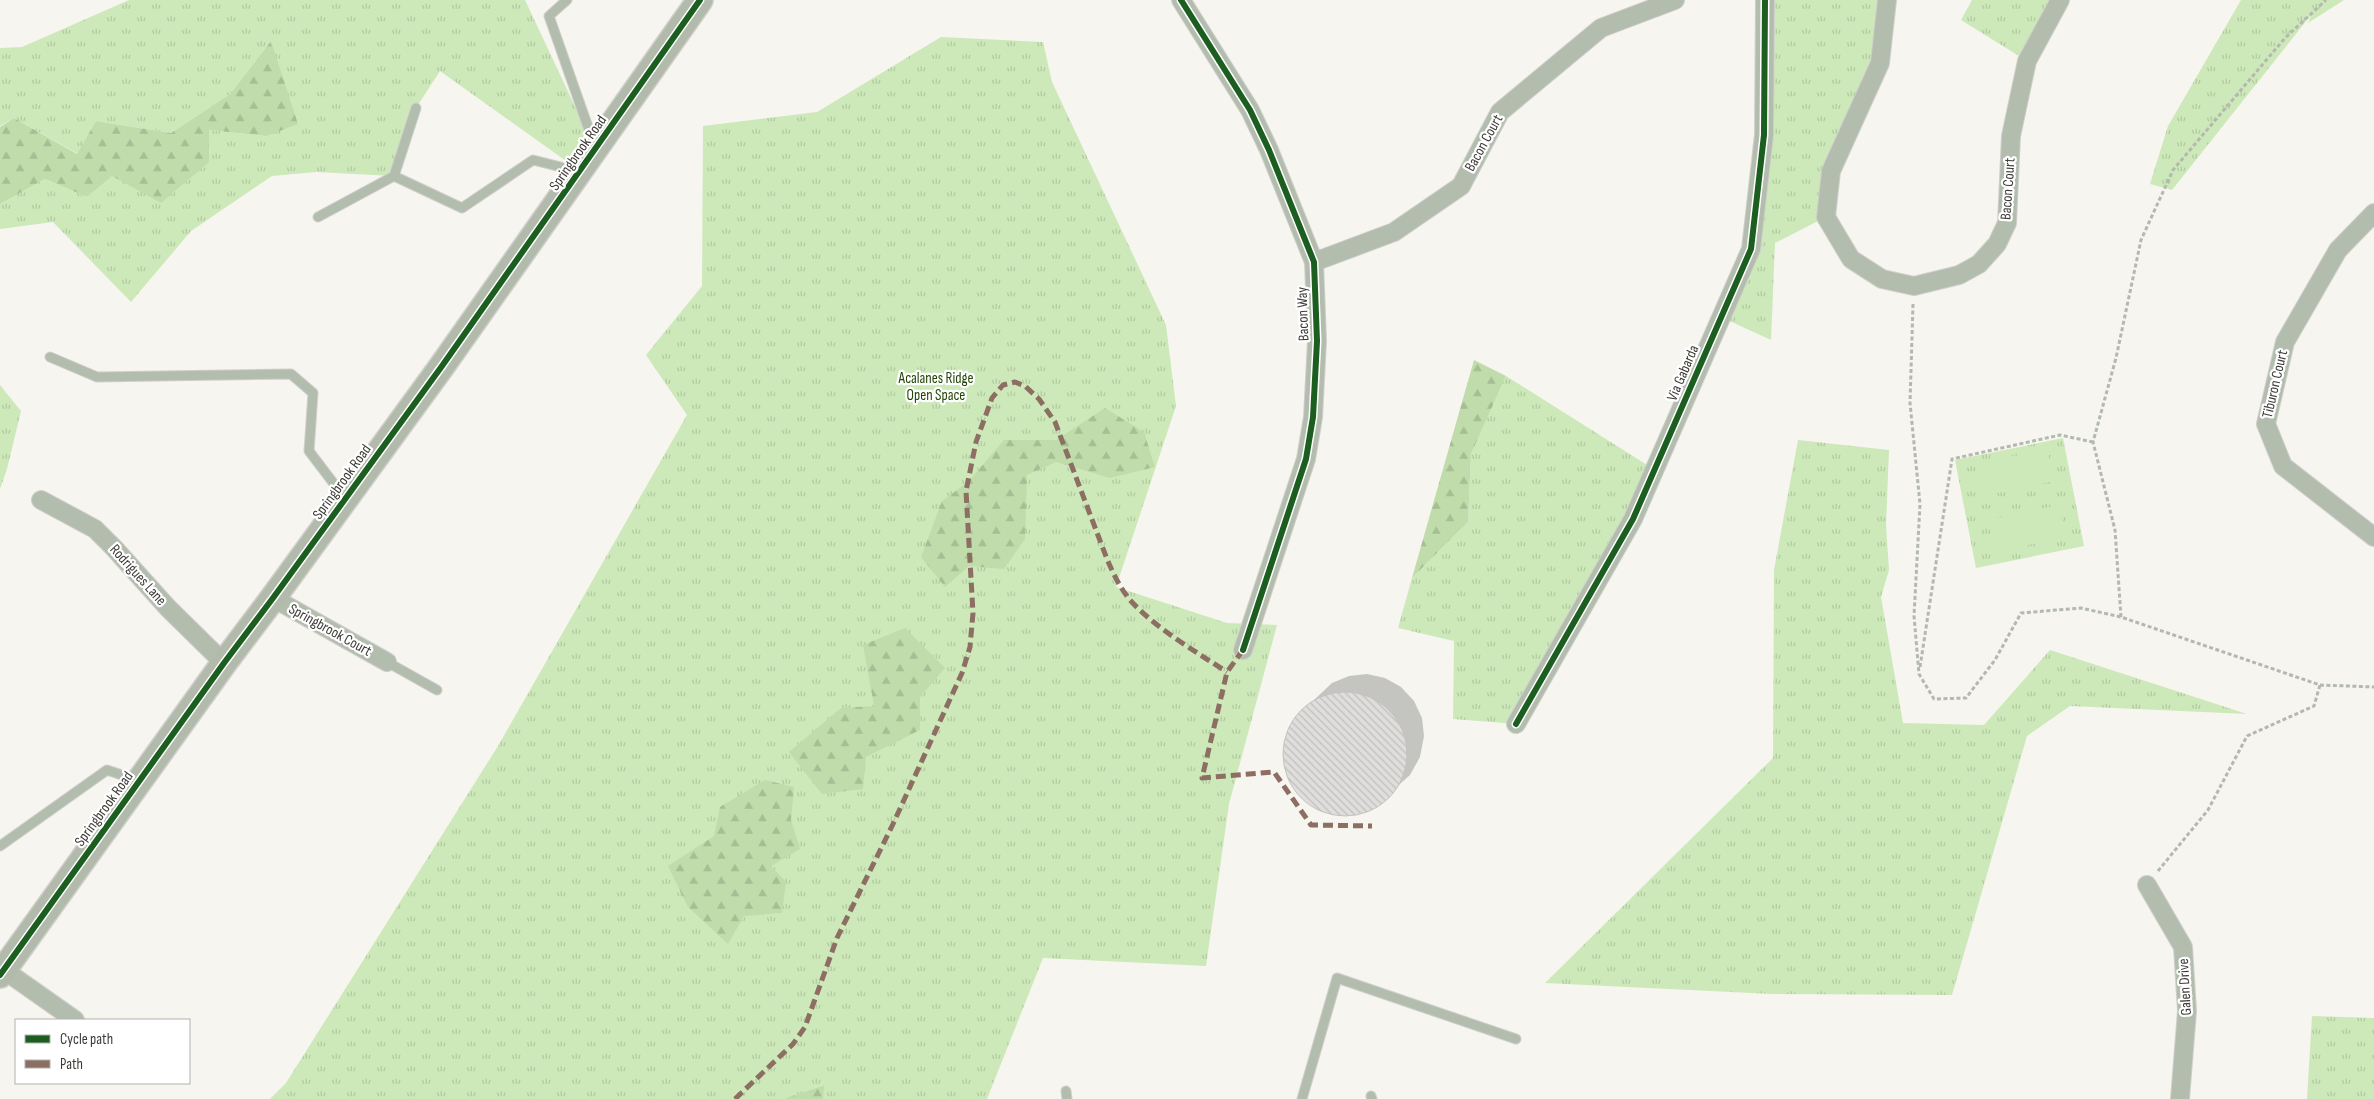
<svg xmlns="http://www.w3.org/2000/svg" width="2374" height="1099" font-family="'Sofia Sans Condensed',sans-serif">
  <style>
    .grass { fill: url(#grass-tufts) }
    .forest { fill: url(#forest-firs) }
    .pitch { fill: #cde9b9 }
    .shadow { fill: #0003 }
    .building { fill: url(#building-back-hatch); stroke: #c4c2c1 }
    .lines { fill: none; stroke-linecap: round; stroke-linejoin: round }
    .lane-casing { stroke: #d0cfcc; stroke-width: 11 }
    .street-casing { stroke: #d0cfcc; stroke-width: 20 }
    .secondary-casing { stroke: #d0cfcc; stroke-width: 28 }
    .path { stroke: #b3b9af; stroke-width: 3; stroke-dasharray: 4 2.5; stroke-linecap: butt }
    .lane { stroke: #b3bdae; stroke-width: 9 }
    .street { stroke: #b3bdae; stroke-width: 18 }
    .secondary { stroke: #b1baab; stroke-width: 25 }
    .quiet { stroke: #8d6e63; stroke-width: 5; stroke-dasharray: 10 5; stroke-linecap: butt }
    .cycleway-casing { stroke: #fff; stroke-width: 9 }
    .cycleway { stroke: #1b5e20; stroke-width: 6 }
    .labels { text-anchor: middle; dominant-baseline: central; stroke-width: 4.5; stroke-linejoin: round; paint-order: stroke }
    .street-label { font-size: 15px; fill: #3d3b37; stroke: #fff }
    .park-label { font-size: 15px; fill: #254608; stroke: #fff }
  </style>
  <defs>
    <pattern id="grass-tufts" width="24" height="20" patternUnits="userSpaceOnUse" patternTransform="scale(1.25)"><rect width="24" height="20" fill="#cde9b9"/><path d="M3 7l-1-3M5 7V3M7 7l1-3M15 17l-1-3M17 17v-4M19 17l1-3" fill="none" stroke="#b1c9a0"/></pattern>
    <pattern id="forest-firs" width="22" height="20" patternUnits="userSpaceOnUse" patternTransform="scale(1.25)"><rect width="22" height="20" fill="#bfdcaa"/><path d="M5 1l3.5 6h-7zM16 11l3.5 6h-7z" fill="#a5be93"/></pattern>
    <pattern id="building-back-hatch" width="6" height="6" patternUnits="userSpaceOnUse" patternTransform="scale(1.25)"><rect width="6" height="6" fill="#e0dedd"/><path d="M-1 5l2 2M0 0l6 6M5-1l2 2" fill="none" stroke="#c1bfbe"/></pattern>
  </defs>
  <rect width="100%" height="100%" fill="#f6f5f0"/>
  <!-- grass -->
  <path class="grass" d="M 129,0 L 525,0 L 595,149 L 580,171 L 440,71 L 416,108 L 394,176 L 316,172 L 272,176 L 191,231 L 131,302 L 53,222 L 0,229 L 0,204 L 45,179 L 87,197 L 112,175 L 209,130 L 266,136 L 271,41 L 230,94 L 171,133 L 96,121 L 78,154 L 14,118 L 0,126 L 0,48 L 22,47 Z
    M 1765,0 L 1887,0 L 1880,63 L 1831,171 L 1826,217 L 1775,243 L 1771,340 L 1721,317 L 1751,249 Z
    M 1972,0 L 2060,0 L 2027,61 L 1961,20 Z
    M 2241,0 L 2344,0 L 2308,23 L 2311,15 L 2172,190 L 2150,184 L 2168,126 Z
    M 941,37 L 1043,42 L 1052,82 L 1166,325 L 1176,406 L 1116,587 L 1227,623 L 1277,625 L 1229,804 L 1206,966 L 1043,958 L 987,1099 L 823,1099 L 823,1085 L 785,1099 L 270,1099 L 286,1083 L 498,746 L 687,415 L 646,355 L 702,286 L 703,126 L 817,112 Z
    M 1506,376 L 1655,470 L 1516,724 L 1453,719 L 1454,641 L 1398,628 L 1412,578 L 1468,522 L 1471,454 Z
    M 0,385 L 21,411 L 7,469 L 0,489 Z
    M 2063,438 L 2084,546 L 1976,568 L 1955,460 Z
    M 1798,440 L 1889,450 L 1886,525 L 1889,570 L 1881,597 L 1903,723 L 1984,725 L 2050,650 L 2247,714 L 2070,706 L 2027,736 L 1952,995 L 1772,994 L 1545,983 L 1773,758 L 1774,570 Z
    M 2312,1016 L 2374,1018 L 2374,1099 L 2307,1099 Z"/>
  <!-- forest -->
  <path class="forest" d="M 271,41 L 298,124 L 266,136 L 209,130 L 209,162 L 161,203 L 112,176 L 87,197 L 45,179 L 0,204 L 0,127 L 14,118 L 77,154 L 96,121 L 171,133 L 230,94 Z
    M 1474,360 L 1506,376 L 1471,454 L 1468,522 L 1412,578 Z
    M 1105,408 L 1144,432 L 1155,467 L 1110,478 L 1056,462 L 1027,475 L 1025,539 L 1004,569 L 969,566 L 945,587 L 921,557 L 942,501 L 968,482 L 1004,440 L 1056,440 Z
    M 905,628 L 945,668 L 920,697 L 920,730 L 866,757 L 863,789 L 822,794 L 789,752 L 841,708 L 874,706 L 863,645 Z
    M 765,780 L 794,787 L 791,820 L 800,849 L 771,866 L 786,882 L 782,913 L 744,916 L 728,944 L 688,907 L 668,866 L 714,836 L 720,807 Z
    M 824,1085 L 823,1099 L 785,1099 L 789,1097 Z"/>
  <!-- pitch -->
  <path class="pitch" d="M 2047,449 L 2054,481 L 1983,496 L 1977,464 Z
    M 2059,505 L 2066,537 L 1995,552 L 1988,520 Z"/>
  <!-- shadow -->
  <path class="shadow" d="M 1367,674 L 1385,678 L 1401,687 L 1414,701 L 1422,718 L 1424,736 L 1420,757 L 1410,775 L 1374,807 L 1355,814 L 1334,814 L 1314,807 L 1298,794 L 1288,776 L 1284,755 L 1287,734 L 1297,716 L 1332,683 L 1349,676 Z"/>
  <!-- building -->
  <path class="building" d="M1283 754a62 62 0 1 1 124 0a62 62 0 1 1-124 0Z"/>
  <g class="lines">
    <defs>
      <path id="lane" d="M 567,0 L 549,16 L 594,144
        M 394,176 L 416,108
        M 318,217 L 394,176 L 462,208 L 533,160 L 577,171
        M 50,357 L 97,377 L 291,374 L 313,393 L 309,451 L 344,497
        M 387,662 L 437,690
        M 0,846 L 107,770 L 137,780
        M 1066,1091 L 1067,1099
        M 1371,1096 L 1372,1099
        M 1302,1099 L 1337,978 L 1516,1039"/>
      <path id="street" d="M 1181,0 L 1250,110 L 1269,150 L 1314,262 L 1317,341 L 1313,417 L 1306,459 L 1243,650
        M 1887,0 L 1880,63 L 1831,171 L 1826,217 L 1851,259 L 1882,279 L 1914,286 L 1959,275 L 1979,264 L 1997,244 L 2007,223 L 2011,136 L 2027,61 L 2060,0
        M 2374,213 L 2338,250 L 2285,342 L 2266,424 L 2283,466 L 2374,537
        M 1314,262 L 1394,232 L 1461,186 L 1500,112 L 1601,28 L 1675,0
        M 41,500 L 95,529 L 114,548 L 168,608 L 224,663
        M 273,598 L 387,662
        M 1516,724 L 1633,519 L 1751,249 L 1764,135 L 1765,0
        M 2147,885 L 2183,947 L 2187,1011 L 2180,1099
        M 4,970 L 75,1020"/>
      <path id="secondary" d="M 0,975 L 224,663 L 273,598 L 442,366 L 700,0"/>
    </defs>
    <!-- lane casing -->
    <use href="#lane" class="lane-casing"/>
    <!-- street casing -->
    <use href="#street" class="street-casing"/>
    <!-- secondary casing -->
    <use href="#secondary" class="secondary-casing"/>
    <!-- path -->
    <path class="path" d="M 1913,304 L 1910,403 L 1920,504 L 1914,616 L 1919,674 L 1934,699 L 1966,698 L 1995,660 L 2021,613 L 2081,608 L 2121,617 L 2320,685 L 2374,687
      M 2121,617 L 2115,530 L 2093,442 L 2116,358 L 2141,240 L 2173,170 L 2285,38 L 2326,0
      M 1920,667 L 1952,459 L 2060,435 L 2093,442
      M 2158,871 L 2208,810 L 2247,736 L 2314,706 L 2320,685"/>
    <!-- lane -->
    <use href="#lane" class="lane"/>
    <!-- street -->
    <use href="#street" class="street"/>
    <!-- secondary -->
    <use href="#secondary" class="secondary"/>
    <!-- quiet -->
    <path class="quiet" d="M 1243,650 L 1227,672 L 1202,778 L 1274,772 L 1311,825 L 1372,826
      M 735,1099 L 793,1044 L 805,1027 L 837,938 L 893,824 L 962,673 L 970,647 L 973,613 L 966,491 L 976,442 L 992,398 L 1003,385 L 1015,382 L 1025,386 L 1039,399 L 1055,422 L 1107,559 C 1113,573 1120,588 1130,600 C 1154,627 1196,652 1227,672"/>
    <defs>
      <path id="cycleway" d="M 1181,0 L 1250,110 L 1269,150 L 1314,262 L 1317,341 L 1313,417 L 1306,459 L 1243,650
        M 1516,724 L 1633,519 L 1751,249 L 1764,135 L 1765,0
        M 0,975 L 224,663 L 273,598 L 442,366 L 700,0"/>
    </defs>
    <!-- cycleway casing -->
    <use href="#cycleway" class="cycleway-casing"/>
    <!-- cycleway -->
    <use href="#cycleway" class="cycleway"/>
  </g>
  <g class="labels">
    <!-- street labels -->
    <g class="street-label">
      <text transform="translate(1484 143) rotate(-61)">Bacon Court</text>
      <text transform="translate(578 153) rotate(-55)">Springbrook Road</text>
      <text transform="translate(2008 189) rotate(-86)">Bacon Court</text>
      <text transform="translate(1303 314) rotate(-92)">Bacon Way</text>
      <text transform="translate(1683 373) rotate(-67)">Via Gabarda</text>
      <text transform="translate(2275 384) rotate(-77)">Tiburon Court</text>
      <text transform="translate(342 482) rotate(-54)">Springbrook Road</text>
      <text transform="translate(138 575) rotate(48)">Rodrigues Lane</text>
      <text transform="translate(330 630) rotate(29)">Springbrook Court</text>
      <text transform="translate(104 809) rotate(-54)">Springbrook Road</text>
      <text transform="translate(2185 987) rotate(-93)">Galen Drive</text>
    </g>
    <!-- park labels -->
    <g class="park-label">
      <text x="936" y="378">Acalanes Ridge<tspan x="936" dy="17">Open Space</tspan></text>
    </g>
  </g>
  <!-- legend -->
  <rect x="15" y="1019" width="175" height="65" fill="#ffffff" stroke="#b1b1af"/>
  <rect x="25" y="1035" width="25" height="8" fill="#1b5e20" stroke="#b1b1af"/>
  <text x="60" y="1044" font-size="15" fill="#3d3b37">Cycle path</text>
  <rect x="25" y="1060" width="25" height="8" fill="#8d6e63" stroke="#b1b1af"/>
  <text x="60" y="1069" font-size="15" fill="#3d3b37">Path</text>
</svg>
